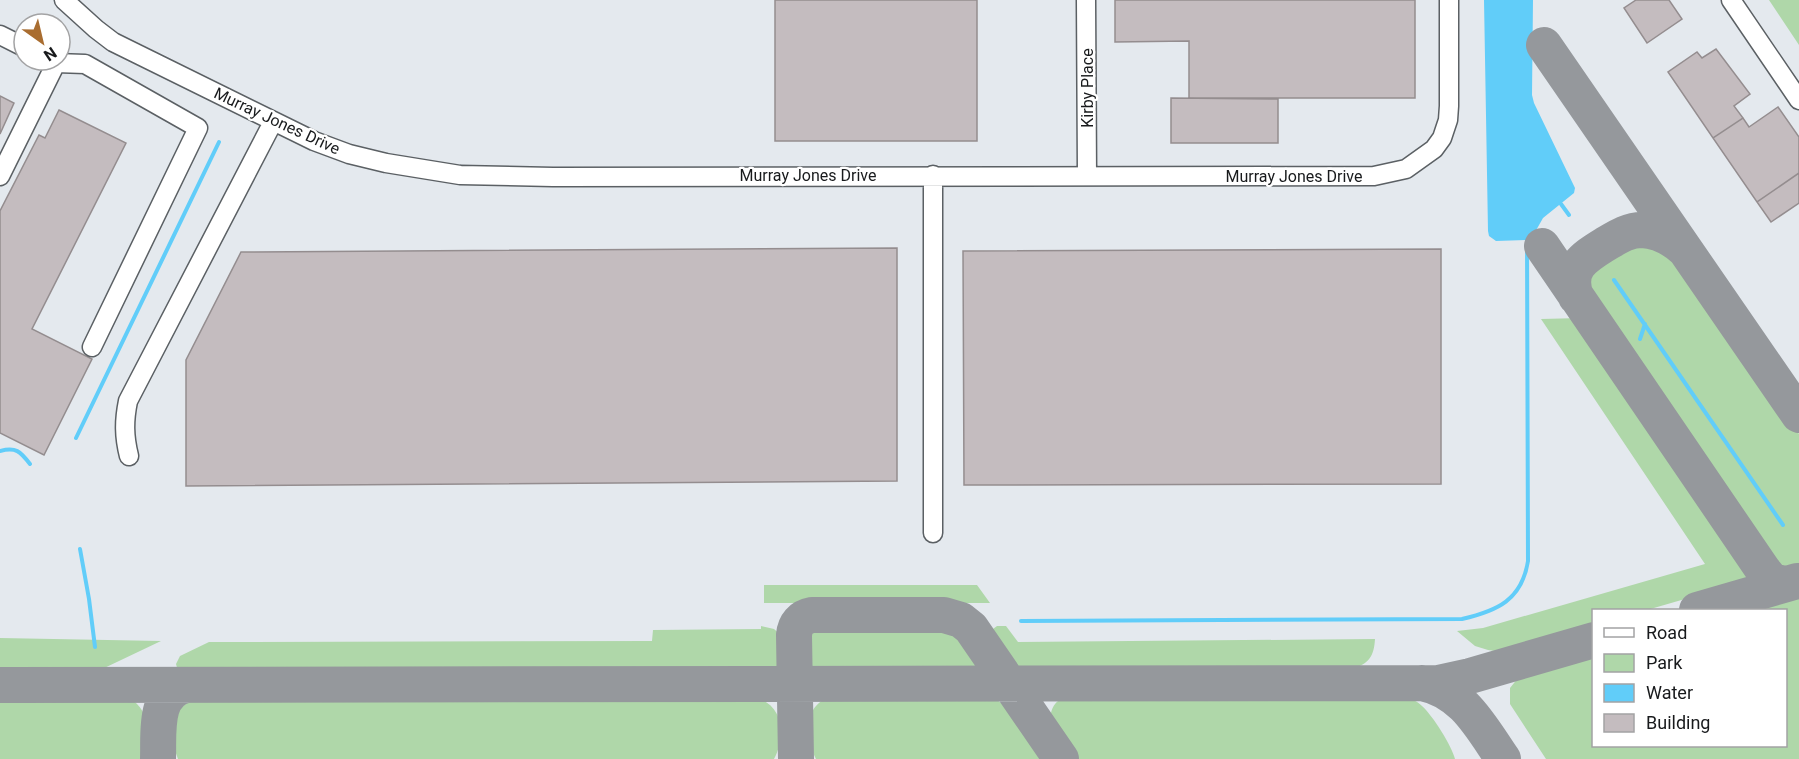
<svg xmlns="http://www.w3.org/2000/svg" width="1799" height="759" font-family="Roboto,sans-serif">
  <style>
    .green { fill: #afd7a9 }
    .water { fill: #61cdf9 }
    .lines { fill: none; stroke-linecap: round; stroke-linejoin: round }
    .stream { stroke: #61cdf9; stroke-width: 4 }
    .taxiway { stroke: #95989c; stroke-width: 36 }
    .building { fill: #c4bcbf; stroke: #948d8f; stroke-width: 1.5 }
    .minor-casing { stroke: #5b6064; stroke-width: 21 }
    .minor { stroke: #fff; stroke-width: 18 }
    .labels { text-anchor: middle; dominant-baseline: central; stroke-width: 4.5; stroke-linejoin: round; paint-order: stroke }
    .street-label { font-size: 16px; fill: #181a1c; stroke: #fff }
  </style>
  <rect width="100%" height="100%" fill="#e4e9ee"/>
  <!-- green -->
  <path class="green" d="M 1769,0 L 1799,0 L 1799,45 Z
    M 1641,239 L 1656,244 L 1682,269 L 1799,434 L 1799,566 L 1786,570 L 1779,567 L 1751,529 L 1747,531 L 1590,301 L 1587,278 L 1591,263 L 1625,242 Z
    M 1581,318 L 1731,538 L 1728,541 L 1747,570 L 1748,578 L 1740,583 L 1647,610 L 1594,610 L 1593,626 L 1502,652 L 1488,650 L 1475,646 L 1457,631 L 1483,628 L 1705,564 L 1541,319 Z
    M 764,585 L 977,585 L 990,603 L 764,603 Z
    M 1799,596 L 1799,759 L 1546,759 L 1510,704 L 1510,688 L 1518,678 L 1593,655 L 1594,746 L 1786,746 L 1786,610 L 1747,610 Z
    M 942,625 C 947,626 951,627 955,630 C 964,636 982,660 983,670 L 809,670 L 804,658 L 805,634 L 813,627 Z
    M 761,626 L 774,629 L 782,636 L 783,661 L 781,670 L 178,671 L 176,664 L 180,656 L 209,642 L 652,641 L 653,630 L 761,629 Z
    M 997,626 L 1006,626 L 1018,642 L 1375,639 C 1374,656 1369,664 1352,669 L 1014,670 L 992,640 L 993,629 Z
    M 0,638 L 161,641 L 98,671 L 0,671 Z
    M 1070,697 L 1405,697 C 1412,699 1417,701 1422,706 C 1433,716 1452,746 1455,759 L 1076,759 L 1050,720 C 1051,707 1056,698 1070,697 Z
    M 128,698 C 152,709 150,738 140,759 L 0,759 L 0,699 Z
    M 200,698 L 756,698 C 784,705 786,737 774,759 L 178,759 C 168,733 168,706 200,698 Z
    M 829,698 L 995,699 C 1008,704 1037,745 1040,759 L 816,759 C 806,740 803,705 829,698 Z"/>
  <!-- water -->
  <path class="water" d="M 1484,0 L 1533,0 L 1532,95 L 1534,103 L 1575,188 L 1574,193 L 1543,218 L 1534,234 L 1527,240 L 1496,241 L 1489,236 L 1488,231 Z"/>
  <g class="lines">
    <!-- stream -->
    <path class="stream" d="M 1561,204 L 1569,215
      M 1614,280 L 1783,525
      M 1640,339 L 1645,324
      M 76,438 L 219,142
      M 0,451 C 16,447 20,451 30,464
      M 80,549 L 89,599 L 95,647
      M 1021,621 L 1462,619 C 1497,611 1522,600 1528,561 L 1527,240"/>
    <!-- taxiway -->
    <path class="taxiway" d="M 1544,45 L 1799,415
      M 1542,246 L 1763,570 L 1772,581 L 1786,584
      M 1576,297 C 1566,269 1583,258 1604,245 C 1616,238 1627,230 1642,230 C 1659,231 1672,238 1684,249
      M 1697,610 L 1797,581
      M 1422,683 C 1463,691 1481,727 1503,759
      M 0,685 L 1438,683 L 1470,676 L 1594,640
      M 158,759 C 159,732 153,693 186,685
      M 796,759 L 794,635 C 795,624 801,617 812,615 L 944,615 L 961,620 L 971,628 L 1061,759"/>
  </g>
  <!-- building -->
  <path class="building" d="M 775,0 L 977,0 L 977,141 L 775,141 Z
    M 1115,0 L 1415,0 L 1415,98 L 1189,98 L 1189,41 L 1115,42 Z
    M 1636,0 L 1669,0 L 1682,19 L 1647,43 L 1624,8 Z
    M 1716,49 L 1750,94 L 1734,106 L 1743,118 L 1713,138 L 1668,72 L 1697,52 L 1702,58 Z
    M 0,96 L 14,103 L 0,134 Z
    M 1171,98 L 1278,99 L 1278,143 L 1171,143 Z
    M 1778,107 L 1799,137 L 1799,173 L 1757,202 L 1713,138 L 1743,118 L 1749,127 Z
    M 59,110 L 126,143 L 32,329 L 92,359 L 44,455 L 0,433 L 0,211 L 39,135 L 45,138 Z
    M 1799,173 L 1799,203 L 1771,222 L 1757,202 Z
    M 897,248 L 897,481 L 186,486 L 186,360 L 241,252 Z
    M 1441,249 L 1441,484 L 964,485 L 963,251 Z"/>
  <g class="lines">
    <defs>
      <path id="minor" d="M 64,0 L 96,29 L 113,42 L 314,141 L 349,154 L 386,163 L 460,175 L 553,177 L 1374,176 L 1406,169 L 1434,149 L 1442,138 L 1448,120 L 1449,106 L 1449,0
        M 1086,0 L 1087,175
        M 1731,0 L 1799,100
        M 0,35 L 24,47
        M 49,60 L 56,63 L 85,64 L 198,128 L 92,347
        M 0,176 L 56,63
        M 129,456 C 124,436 124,421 128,401 L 273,122
        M 933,533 L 933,175"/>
    </defs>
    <!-- minor casing -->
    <use href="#minor" class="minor-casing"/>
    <!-- minor -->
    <use href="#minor" class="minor"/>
  </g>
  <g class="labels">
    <!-- street labels -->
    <g class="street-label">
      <text transform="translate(1087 88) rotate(-90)">Kirby Place</text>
      <text transform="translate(277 121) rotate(25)">Murray Jones Drive</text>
      <text x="808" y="175">Murray Jones Drive</text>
      <text x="1294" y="176">Murray Jones Drive</text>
    </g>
  </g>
  <!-- legend -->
  <rect x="1592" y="609" width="195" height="138" fill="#ffffff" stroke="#a3a3a4" stroke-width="1.5"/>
  <rect x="1604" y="628" width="30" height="9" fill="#ffffff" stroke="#a3a3a4" stroke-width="1.5"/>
  <text x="1646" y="639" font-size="18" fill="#181a1c">Road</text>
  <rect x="1604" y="654" width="30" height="18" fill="#afd7a9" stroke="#a3a3a4" stroke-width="1.5"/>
  <text x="1646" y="669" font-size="18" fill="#181a1c">Park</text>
  <rect x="1604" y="684" width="30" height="18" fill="#61cdf9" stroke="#a3a3a4" stroke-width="1.5"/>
  <text x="1646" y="699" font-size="18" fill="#181a1c">Water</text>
  <rect x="1604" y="714" width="30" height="18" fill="#c4bcbf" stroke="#a3a3a4" stroke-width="1.5"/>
  <text x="1646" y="729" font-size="18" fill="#181a1c">Building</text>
  <!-- north arrow -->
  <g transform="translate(42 42) rotate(146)"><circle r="28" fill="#ffffff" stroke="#a3a3a4" stroke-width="1.5"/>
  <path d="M0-4.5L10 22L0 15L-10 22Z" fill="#a96d30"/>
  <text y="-9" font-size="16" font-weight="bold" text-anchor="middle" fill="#181a1c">N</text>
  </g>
</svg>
